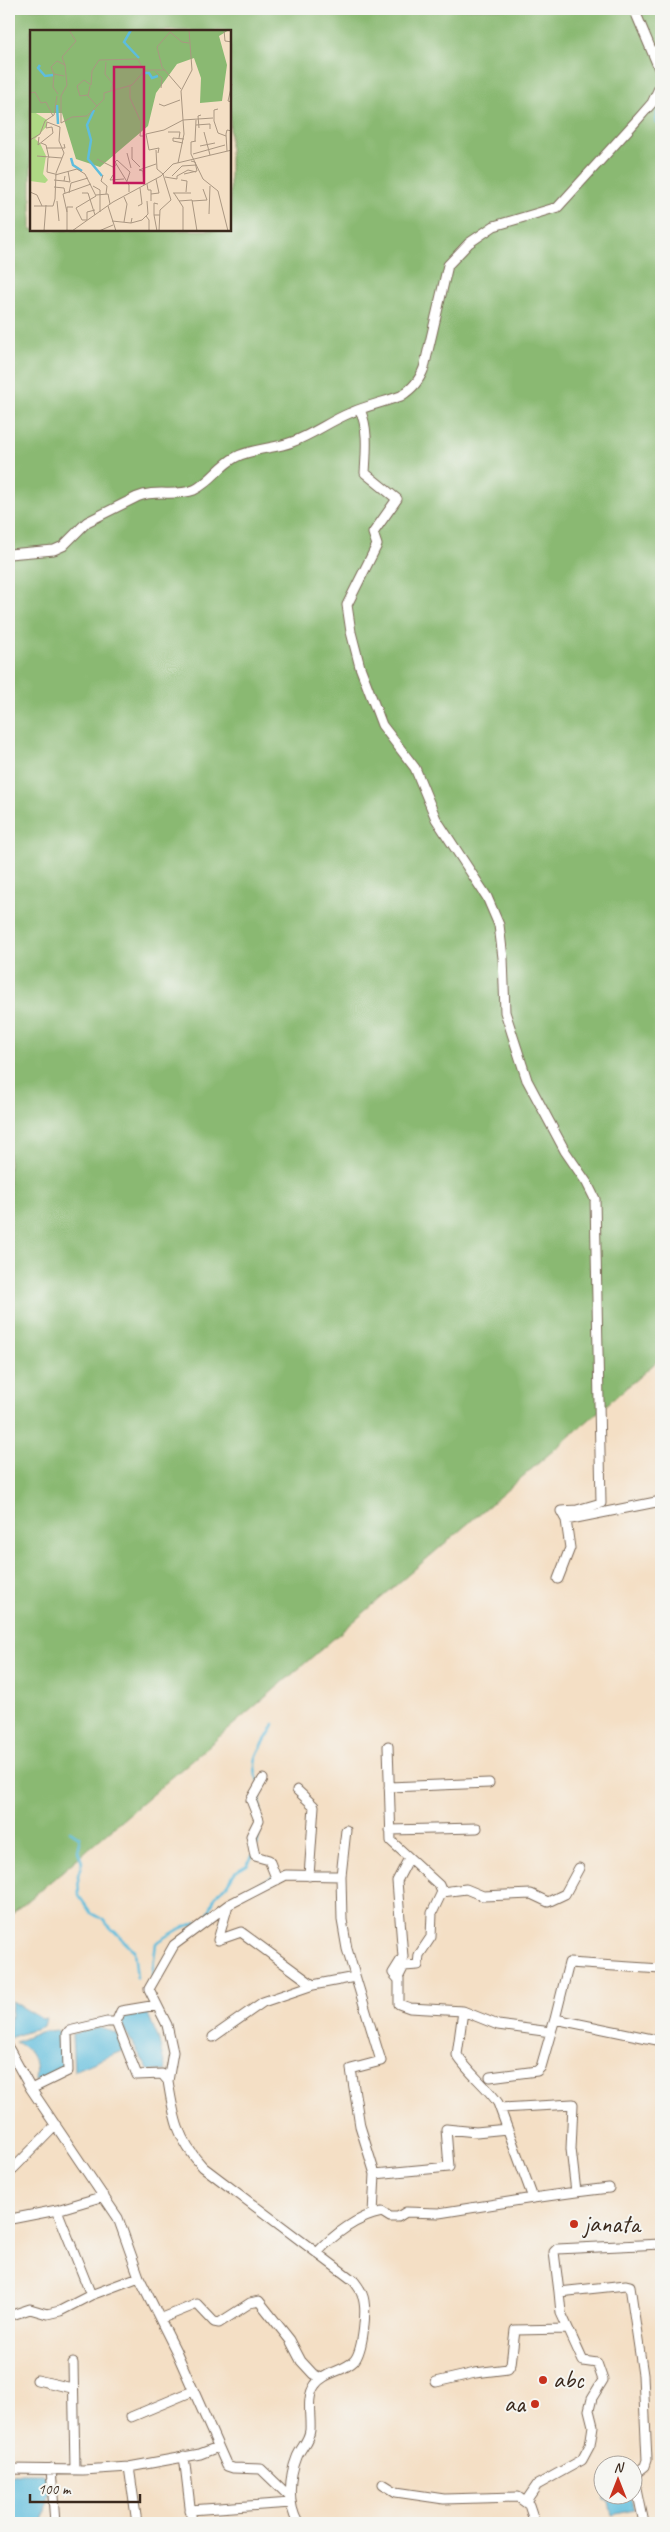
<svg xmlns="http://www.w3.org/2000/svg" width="670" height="2532" font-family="Caveat,sans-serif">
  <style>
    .forest { fill: #8ab972; stroke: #627248; fill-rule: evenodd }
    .water { fill: #5ebddd; stroke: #4c747e }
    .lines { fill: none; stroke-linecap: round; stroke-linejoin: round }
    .stream { stroke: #5ebddd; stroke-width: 2.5 }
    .minor-casing { stroke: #7c6958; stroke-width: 11 }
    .minor { stroke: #fff; stroke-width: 9 }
    .poi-dot { fill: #c8321e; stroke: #f6f6f2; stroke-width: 2 }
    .labels { text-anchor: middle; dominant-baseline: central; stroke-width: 4; stroke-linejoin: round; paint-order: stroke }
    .poi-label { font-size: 25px; fill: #3b2a1e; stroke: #f6f6f2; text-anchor: start }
    .inset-river { fill: none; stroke: #5ebddd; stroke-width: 2.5 }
    .inset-road { fill: none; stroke: #aa9782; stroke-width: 1 }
    .view { fill: #c2185b; fill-opacity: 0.15; stroke: #c2185b; stroke-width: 2.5 }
    .inset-edge { fill: none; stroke: #3b2a1e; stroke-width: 2.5 }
  </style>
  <rect width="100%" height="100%" fill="#f6f6f2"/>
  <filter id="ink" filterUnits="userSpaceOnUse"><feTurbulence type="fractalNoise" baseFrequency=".02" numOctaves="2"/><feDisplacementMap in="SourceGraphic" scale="10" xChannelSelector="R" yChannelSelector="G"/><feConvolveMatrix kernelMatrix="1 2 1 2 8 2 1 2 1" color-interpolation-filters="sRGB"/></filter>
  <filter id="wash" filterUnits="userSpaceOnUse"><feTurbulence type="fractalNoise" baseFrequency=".0096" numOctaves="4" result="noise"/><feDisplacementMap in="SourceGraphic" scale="20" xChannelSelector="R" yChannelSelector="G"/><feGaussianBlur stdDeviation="1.12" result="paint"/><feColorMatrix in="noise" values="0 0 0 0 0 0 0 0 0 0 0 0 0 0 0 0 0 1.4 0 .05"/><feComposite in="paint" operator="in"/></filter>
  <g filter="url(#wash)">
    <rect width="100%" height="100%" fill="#f4dfc5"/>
    <!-- forest -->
    <path class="forest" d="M 9,9 L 661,9 L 661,1358 L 9,1917 ZM 31,31 L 230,31 L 230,230 L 31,230 Z"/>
    <!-- water -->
    <path class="water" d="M 12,2001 L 42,2019 L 46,2018 L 44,2026 L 9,2038 Z
      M 140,2012 L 147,2012 L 158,2038 L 166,2071 L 149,2071 L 124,2029 L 122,2023 L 125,2015 Z
      M 99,2028 L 117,2033 L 124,2050 L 74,2071 L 72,2034 Z
      M 57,2030 L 62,2035 L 66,2068 L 35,2081 C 37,2061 34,2051 16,2042 L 40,2032 Z
      M 21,2473 L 43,2473 L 50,2484 L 43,2523 L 9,2523 L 9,2476 Z
      M 604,2495 L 628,2495 L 634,2510 L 612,2515 L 609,2501 L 604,2500 Z"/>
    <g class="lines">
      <!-- stream -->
      <path class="stream" d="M 657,9 L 661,22
        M 661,105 L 658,107 L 656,122 L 661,126
        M 258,1781 C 248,1755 265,1746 274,1724
        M 260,1791 L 260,1813
        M 70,1831 L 79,1837 L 80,1842 L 78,1851 L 82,1862 L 78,1875 L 79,1896 L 91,1913 L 102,1919 L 134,1951 L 137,1978
        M 257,1845 L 260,1826
        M 237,1896 L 274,1876
        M 208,1915 L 215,1896 L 227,1885 L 235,1872 L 247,1865 L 253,1855
        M 152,1976 L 156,1943 L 181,1928 L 198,1922"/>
    </g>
  </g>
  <g filter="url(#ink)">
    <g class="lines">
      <defs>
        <path id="minor" d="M 634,9 L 661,73
          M 360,410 C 369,429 366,453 365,473 L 397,499 L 373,533 L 377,545 L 347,605 L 351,632 L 360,667 L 382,725 L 415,768 L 436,819 L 487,897 L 499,925 L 503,958 L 505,1012 L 527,1080 L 565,1151 L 587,1183 L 595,1199 L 601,1503 L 577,1510 L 561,1511 L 566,1520 L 661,1501
          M 9,554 L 54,550 L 63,546 L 87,522 L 137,497 C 155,489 175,497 194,490 C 211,482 220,465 236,457 C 253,448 274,449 292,442 C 312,435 330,421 350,413 C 366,406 384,402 401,396 C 413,388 419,381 424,368 L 448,265 L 469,243 L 494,226 L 558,207 L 638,119 L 652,103 L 661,84
          M 558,1579 L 570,1548 L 566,1520
          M 388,1746 L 391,1841 L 439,1885 L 442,1892 L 432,1913 L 431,1937 L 419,1955 L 418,1965 L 404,1966 L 399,1976 L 399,2004 L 410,2008 L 463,2011 L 457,2055 C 469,2074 486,2085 498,2103 L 533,2198 L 576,2192
          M 263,1779 L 251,1800 L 259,1820 L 251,1836 L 255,1856 L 269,1860 L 277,1880
          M 389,1787 L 489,1783
          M 297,1790 L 314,1806 L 309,1876
          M 390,1830 L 477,1828
          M 341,1876 L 346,1830
          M 442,1892 L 466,1889 L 483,1896 L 531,1894 L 548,1902 L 565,1894 L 579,1868
          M 399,1980 L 393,1973 L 403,1957 L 397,1881 L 409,1858
          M 313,1985 L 241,1932 L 218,1940 L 228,1905 L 286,1875 L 341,1876 L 342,1920 L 347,1949 L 381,2061 L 351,2069 L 360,2126 L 375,2174 L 373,2213
          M 463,2011 L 498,2025 L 551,2032 L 555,2019 L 657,2040
          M 555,2019 L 569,1963 L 661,1969
          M 116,2022 L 121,2011 L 157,2005
          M 213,2037 L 263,2002 L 313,1985 L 355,1977
          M 9,2049 L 31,2089
          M 490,2077 L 537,2071 L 541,2067 L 551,2032
          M 168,2081 L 173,2052 L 167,2025 L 149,1989 L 174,1945 L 228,1905
          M 500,2108 L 573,2104 L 571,2149 L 576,2192 L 609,2188
          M 9,2173 L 56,2125
          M 375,2174 L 449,2167 L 446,2129 L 476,2132 L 507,2129
          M 104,2196 L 57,2210 L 91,2295 L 139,2277
          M 11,2219 L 57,2210
          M 317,2253 C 333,2235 358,2216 382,2212 L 390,2217 L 398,2217 L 406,2212 L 439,2213 L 533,2198
          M 9,2316 L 30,2309 L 47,2314 L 60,2311 L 91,2295
          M 160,2319 L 197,2304 L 214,2322 L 219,2323 L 250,2303 L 259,2301 L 290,2340 L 301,2361 L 313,2374 L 321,2378
          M 73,2363 L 75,2469
          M 37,2380 L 72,2388
          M 436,2382 L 475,2373 L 508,2369 L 511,2364 L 515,2330 L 567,2329
          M 131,2417 L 193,2391
          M 184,2456 L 192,2523
          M 129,2467 L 137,2523
          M 9,2469 L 83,2470 L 129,2467 L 200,2454 L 218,2447
          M 51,2469 L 55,2523
          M 383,2484 L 396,2492 L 444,2499 L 518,2497 L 529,2505 L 535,2523
          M 290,2497 L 261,2469 L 233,2468 L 227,2466 L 176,2351 L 139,2277 L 118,2218 L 31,2089 L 68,2071 L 67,2034 L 69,2031 L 107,2022 L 116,2022 L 137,2075 L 162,2074 L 168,2081 C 174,2118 177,2139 203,2167 L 354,2281 C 357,2285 361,2290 362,2294 C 368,2307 363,2351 354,2361 C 343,2372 324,2372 315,2385 C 306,2397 311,2416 310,2430 C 309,2441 301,2447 297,2457 C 289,2477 287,2504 298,2523
          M 526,2501 L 537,2485 L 582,2460 L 590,2445 L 593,2426 L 589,2410 L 592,2398 L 603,2380 L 597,2363 L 583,2361 L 561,2313 L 559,2292
          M 190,2510 L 291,2503
          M 644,2523 L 634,2475 L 645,2466 L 647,2460 L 643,2375 L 630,2286 L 626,2285 L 559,2292 L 554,2252 L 557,2249 L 661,2244"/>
      </defs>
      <!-- minor casing -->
      <use href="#minor" class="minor-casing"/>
      <!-- minor -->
      <use href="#minor" class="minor"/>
    </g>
  </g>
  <!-- markers -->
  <g class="poi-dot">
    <circle cx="574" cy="2224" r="5"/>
    <circle cx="543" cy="2380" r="5"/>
    <circle cx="535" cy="2404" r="5"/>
  </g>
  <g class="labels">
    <!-- poi labels -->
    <g class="poi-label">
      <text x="584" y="2224">janata</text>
      <text x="553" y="2380">abc</text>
      <text x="525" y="2404" text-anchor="end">aa</text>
    </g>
  </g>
  <!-- overview -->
  <g transform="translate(30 30)">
    <rect width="201" height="201" fill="#f4dfc5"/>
    <path d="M 1,80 L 17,90 L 16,97 L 5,109 L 10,113 L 16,126 L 13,144 L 18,150 L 15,153 L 0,151 Z" fill="#aed984"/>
    <path d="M 0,0 L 199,0 L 189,6 L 197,35 L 192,71 L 170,73 L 171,48 L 164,28 L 147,34 L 126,63 L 118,96 L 70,137 L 46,129 L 32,83 L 0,83 Z" fill="#8ab972"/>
    <path class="inset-river" d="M 101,0 L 94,12 L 109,28M 10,35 L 8,38 L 15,46 L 23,45M 114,43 L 119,43 L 122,48 L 128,46M 27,75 L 28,94M 64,80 L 57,95 L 61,110 L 58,129 L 72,146M 41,128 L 43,135 L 52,141"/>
    <path class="inset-road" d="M 194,0 L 195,11 L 202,12M 76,32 L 75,44 L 83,54 L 80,62M 35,35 L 37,55 L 31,66 L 31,93 L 42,87 L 57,86 L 74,69 L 74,63 L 102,55 L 115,40 L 135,40M 125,41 L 132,48 L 131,58M 24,44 L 21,37 L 27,31 L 35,35 L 32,27 L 46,11 L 39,0M 202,54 L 198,71 L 202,72M 60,56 L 58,66 L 67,76M 100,56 L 100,68 L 111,92 L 110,106 L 115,106M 151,59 L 132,37 L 127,17 L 140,2 L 152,12 L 159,13M 0,63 L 5,62 L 11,73 L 16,72 L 23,86M 28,64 L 23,57 L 24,44 L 34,46M 58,65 L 50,66 L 47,56 L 54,50 L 61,55 L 62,41 L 69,30 L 108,29 L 114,41M 129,74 L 134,76 L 150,70M 188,79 L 184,80 L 184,91 L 188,103 L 196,106M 166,95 L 180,94 L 180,99M 169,98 L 168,86 L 171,85M 138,102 L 150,102 L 149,108M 174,102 L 180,125M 9,107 L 8,115 L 23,103 L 22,97M 0,110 L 10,104 L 15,91 L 24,85 L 27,66M 165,111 L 166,90M 166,111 L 161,112 L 161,124 L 173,149 L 188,161 L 198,201M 11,113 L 16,115 L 19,128M 153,113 L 143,111 L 143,108 L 154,109M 170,116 L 185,113M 102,117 L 102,129 L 110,137M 16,118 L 35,118 L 34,114M 126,120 L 127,139 L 133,144 L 141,170 L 130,180 L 129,201M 197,121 L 196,104 L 197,100 L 202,101M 97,123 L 101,138M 128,123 L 129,118 L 119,120 L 116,104 L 134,100 L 153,90 L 183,88M 163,124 L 195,115M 7,126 L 32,128M 18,128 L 17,142 L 25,144M 67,129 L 83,137 L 87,134M 148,133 L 154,104 L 151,61 L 162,40 L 159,0M 154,144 L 167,141 L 165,132 L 161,131M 25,145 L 47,139 L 55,144 L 66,166 L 46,178 L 52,190 L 57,190M 73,145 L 71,151 L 77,156 L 76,164M 83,145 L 80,150 L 94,149M 142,146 L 152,136 L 166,135M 135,147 L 147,149 L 147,146 L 158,140 L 166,142M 24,150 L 34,151 L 35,146M 151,150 L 157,151 L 156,162M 34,151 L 40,152 L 38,141M 97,151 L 100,142 L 87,130 L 85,132 L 99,155 L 99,162M 117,154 L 118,160 L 121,160 L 121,171M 114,155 L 113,141 L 109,140 L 126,134M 63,156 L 70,160 L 70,182M 24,157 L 34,158 L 35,163M 0,162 L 7,165 L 12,176M 39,163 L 41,153 L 58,148M 52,163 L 58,163 L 65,185M 143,163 L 161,163M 144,163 L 153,177 L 153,201M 121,164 L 129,163 L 126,149M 66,165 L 78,164 L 80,174M 94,167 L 97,174 L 94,192M 27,171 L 29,191M 149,171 L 162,170 L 167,201M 162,171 L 177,170 L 173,159M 128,174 L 124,173 L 124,185 L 130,185M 4,176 L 23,176 L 25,169 L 26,143 L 34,123 L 29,111 L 30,97 L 17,92 L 16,98 L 22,97M 78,176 L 86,201M 108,176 L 112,174 L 110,158M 37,182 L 33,164 L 61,154M 179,184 L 180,156M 124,185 L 127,201M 116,186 L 119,190 L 119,201M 57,190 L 57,182 L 65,180M 82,191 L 101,193 L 102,188M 101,193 L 112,190 L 118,184 L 117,171M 14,201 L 16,175M 37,201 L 37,177 L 43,177M 42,201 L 83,172 L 131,146 L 143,134 L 202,120M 69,201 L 83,195"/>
    <path class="view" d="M 84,37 L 114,37 L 114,153 L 84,153 Z"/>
    <rect width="201" height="201" class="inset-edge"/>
  </g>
  <!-- margin -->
  <rect width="670" height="2532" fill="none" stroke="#f6f6f2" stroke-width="30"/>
  <!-- north arrow -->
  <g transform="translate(618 2480)"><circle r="24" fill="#f6f6f2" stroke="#aba49d"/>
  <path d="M0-4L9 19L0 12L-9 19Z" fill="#c8321e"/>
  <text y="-8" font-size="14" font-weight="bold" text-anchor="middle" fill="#3b2a1e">N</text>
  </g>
  <!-- scale -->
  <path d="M30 2494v8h110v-8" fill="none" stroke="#3b2a1e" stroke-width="2.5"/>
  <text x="38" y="2494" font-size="15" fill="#3b2a1e" stroke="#f6f6f2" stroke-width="4" paint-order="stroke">100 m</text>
</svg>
